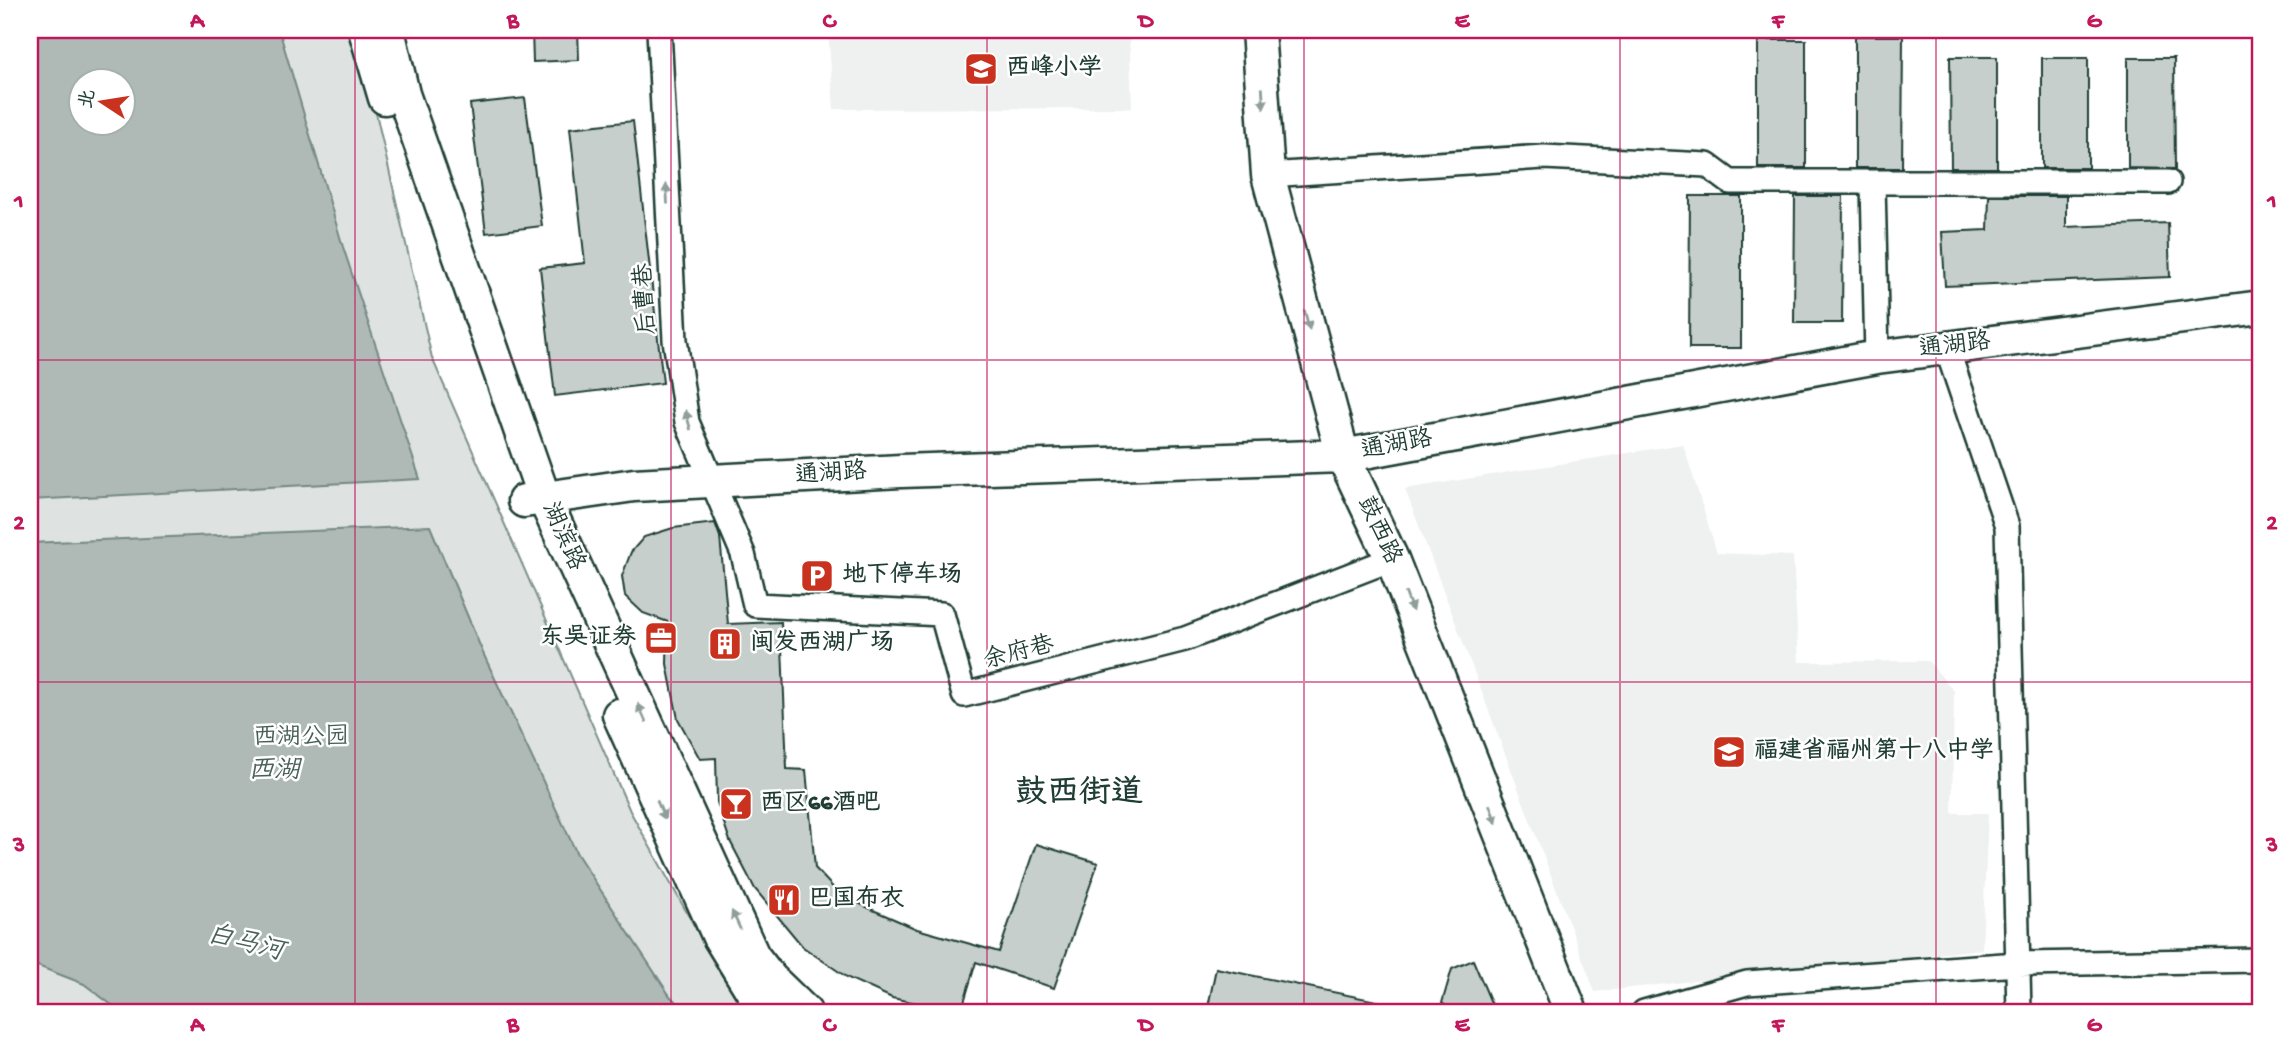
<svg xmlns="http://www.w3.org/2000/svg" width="2291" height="1042" font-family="'Gochi Hand','LXGW WenKai TC',sans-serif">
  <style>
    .built { fill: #eef1f0 }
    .green { fill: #dee3e2; stroke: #7e908b; stroke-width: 2; fill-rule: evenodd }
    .water { fill: #afbab7; stroke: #758883; stroke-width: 2; fill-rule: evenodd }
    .building { fill: #c7cfcc; stroke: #1f3d34; stroke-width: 2 }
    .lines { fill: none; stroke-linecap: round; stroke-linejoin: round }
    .street-casing { stroke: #1f3d34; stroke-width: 28 }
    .secondary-casing { stroke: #1f3d34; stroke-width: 37 }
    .street { stroke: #fff; stroke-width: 23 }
    .secondary { stroke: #fff; stroke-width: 32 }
    .oneway { fill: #8f9e9a }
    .grid { fill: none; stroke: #c2185b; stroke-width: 2; stroke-opacity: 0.55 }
    .labels { text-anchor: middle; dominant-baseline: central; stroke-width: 5; stroke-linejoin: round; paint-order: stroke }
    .poi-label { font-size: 24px; font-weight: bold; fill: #1f3d34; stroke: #fff; text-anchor: start }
    .street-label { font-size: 24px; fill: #1f3d34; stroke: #fff }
    .park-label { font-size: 24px; fill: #455e57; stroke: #fff }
    .water-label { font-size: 26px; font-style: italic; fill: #4a625b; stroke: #fff }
    .district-label { font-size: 32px; font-weight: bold; fill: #1f3d34; stroke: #fff }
    .neatline { fill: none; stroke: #c2185b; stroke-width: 2.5 }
    .grid-label { font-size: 23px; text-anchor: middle; font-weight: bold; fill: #c2185b }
  </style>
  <rect width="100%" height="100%" fill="#fff"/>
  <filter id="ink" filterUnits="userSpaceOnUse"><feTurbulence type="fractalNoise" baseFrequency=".0143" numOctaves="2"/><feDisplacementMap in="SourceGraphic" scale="14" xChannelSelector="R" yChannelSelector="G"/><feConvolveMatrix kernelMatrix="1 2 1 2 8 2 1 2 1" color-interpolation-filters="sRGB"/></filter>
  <g filter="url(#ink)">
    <!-- built -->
    <path class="built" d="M 828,30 L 1129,30 L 1132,108 L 834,109 Z
      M 1683,444 L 1717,553 L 1793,556 L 1799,662 L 1928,661 L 1954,691 L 1952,813 L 1988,813 L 1982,949 L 1595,992 L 1405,489 Z"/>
    <!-- green -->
    <path class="green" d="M 30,30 L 357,30 L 432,358 L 630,811 L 714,961 L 761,1012 L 30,1012 ZM 80,80 L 122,80 L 122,122 L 80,122 Z"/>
    <!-- water -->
    <path class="water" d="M 30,30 L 279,30 L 343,247 L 420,479 L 30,500 ZM 80,80 L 122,80 L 122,122 L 80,122 Z
      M 430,526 L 483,653 L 577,854 L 670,996 L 687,1012 L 121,1012 L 84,984 L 30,963 L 30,543 Z"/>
    <!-- building -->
    <path class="building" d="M 532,30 L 578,30 L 579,60 L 533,62 Z
      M 1855,36 L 1903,36 L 1902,168 L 1855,168 Z
      M 1758,40 L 1806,40 L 1806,168 L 1758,168 Z
      M 1950,57 L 1997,57 L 1997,168 L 1951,168 Z
      M 2042,58 L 2088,58 L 2088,168 L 2042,168 Z
      M 2128,58 L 2174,58 L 2175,169 L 2128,168 Z
      M 525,98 L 542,226 L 486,233 L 470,104 Z
      M 633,121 L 663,383 L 555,396 L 540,268 L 585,263 L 570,128 Z
      M 1690,196 L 1741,196 L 1741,348 L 1689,348 Z
      M 1795,196 L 1843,196 L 1842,323 L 1794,323 Z
      M 1989,196 L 2066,196 L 2066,227 L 2168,223 L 2170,277 L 1945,286 L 1942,232 L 1988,230 Z
      M 715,523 L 720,537 L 728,624 L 781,622 L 787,769 L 806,770 L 815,868 L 839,894 L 873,910 L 917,929 L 999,952 L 1036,844 L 1098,863 L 1054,988 L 976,962 L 961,1012 L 892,998 L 848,978 L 803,947 L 755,889 L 730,841 L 717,802 L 716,758 L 700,759 L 678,719 L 667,664 L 668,622 L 643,613 L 625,596 L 622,576 L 631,552 L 644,537 L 673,528 Z
      M 1473,960 L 1495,1012 L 1454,1012 L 1442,1003 L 1452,969 Z
      M 1216,968 L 1396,1005 L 1396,1012 L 1207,1012 Z"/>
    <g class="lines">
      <defs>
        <path id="street" d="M 659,30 L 675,340 L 687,422 L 743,554 L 755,605 L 942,614 L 964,695 L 1185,639 L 1392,559
          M 1268,175 L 1544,157 L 1707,165 L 1730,182 L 2168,182
          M 1873,183 L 1877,357
          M 1947,349 L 2007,526 L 2019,1012
          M 1644,1012 L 1747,983 L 2018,964 L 2261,960"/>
        <path id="secondary" d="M 365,30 L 385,98
          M 388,30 L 403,94 L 544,498 L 753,956 L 771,979 L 805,1012
          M 1258,30 L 1268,175 L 1343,456 L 1392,559 L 1571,1012
          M 524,501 L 634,485 L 901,471 L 1343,456 L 1877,357 L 2261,307
          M 619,715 L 719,937 L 754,994 L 775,1012"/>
      </defs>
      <!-- street casing -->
      <use href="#street" class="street-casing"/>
      <!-- secondary casing -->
      <use href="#secondary" class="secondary-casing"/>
      <!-- street -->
      <use href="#street" class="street"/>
      <!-- secondary -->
      <use href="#secondary" class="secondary"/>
    </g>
    <!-- one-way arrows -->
    <defs><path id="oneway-solid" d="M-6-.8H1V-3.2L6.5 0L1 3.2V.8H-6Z" transform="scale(1.75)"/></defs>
    <g class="oneway">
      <use href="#oneway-solid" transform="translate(1263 98) rotate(86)"/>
      <use href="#oneway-solid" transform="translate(667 194) rotate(-93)"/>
      <use href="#oneway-solid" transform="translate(1307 320) rotate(75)"/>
      <use href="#oneway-solid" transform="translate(688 420) rotate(-105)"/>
      <use href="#oneway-solid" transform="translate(1409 602) rotate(69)"/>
      <use href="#oneway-solid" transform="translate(642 713) rotate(-114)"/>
      <use href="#oneway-solid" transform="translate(661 810) rotate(66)"/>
      <use href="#oneway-solid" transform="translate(1493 814) rotate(69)"/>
      <use href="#oneway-solid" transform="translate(736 920) rotate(-115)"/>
    </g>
  </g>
  <!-- grid -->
  <path class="grid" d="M 355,30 L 355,1012M 671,30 L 671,1012M 987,30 L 987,1012M 1304,30 L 1304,1012M 1620,30 L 1620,1012M 1936,30 L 1936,1012M 30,360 L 2261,360M 30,682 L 2261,682"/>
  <!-- icons -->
  <defs>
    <symbol id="school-square" viewBox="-11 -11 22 22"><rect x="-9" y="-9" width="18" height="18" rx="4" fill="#c8321e" stroke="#fff"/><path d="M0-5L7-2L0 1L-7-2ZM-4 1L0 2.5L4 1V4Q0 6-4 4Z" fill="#fff"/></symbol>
    <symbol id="parking-square" viewBox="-11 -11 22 22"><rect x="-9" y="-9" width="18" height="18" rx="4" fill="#c8321e" stroke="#fff"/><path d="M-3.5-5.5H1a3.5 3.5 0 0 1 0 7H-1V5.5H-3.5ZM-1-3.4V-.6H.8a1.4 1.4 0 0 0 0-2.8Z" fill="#fff"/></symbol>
    <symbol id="office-square" viewBox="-11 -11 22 22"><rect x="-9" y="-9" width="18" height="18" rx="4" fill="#c8321e" stroke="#fff"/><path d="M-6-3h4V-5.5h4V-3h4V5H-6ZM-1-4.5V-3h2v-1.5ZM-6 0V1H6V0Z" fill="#fff"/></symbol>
    <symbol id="building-square" viewBox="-11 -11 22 22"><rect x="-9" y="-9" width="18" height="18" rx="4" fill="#c8321e" stroke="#fff"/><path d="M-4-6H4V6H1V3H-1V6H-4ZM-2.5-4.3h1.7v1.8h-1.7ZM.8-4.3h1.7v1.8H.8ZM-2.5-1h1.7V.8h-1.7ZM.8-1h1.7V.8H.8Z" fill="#fff"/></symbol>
    <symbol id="bar-square" viewBox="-11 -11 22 22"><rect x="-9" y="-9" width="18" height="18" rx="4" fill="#c8321e" stroke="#fff"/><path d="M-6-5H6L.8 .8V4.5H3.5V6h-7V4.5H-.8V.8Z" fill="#fff"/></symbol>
    <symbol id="restaurant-square" viewBox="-11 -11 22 22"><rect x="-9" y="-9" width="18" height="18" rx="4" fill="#c8321e" stroke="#fff"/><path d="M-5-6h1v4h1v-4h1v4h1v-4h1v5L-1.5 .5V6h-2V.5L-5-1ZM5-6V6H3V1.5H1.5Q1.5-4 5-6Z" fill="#fff"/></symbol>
  </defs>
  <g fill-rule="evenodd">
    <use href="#school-square" x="962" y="50" width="38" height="38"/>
    <use href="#parking-square" x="798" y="557" width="38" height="38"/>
    <use href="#office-square" x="642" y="619" width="38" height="38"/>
    <use href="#building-square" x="706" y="625" width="38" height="38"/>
    <use href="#school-square" x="1710" y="733" width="38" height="38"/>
    <use href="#bar-square" x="717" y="785" width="38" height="38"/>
    <use href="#restaurant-square" x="765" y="881" width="38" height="38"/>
  </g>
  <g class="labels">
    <!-- poi labels -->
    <g class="poi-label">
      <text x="1006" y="69">西峰小学</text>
      <text x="842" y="576">地下停车场</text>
      <text x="636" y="638" text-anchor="end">东吴证券</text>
      <text x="750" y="644">闽发西湖广场</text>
      <text x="1754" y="752">福建省福州第十八中学</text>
      <text x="760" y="804">西区66酒吧</text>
      <text x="808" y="900">巴国布衣</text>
    </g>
    <!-- street labels -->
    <g class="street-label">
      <text transform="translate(647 299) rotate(-93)">后曹巷</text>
      <text transform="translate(1955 347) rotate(-7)">通湖路</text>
      <text transform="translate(1397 446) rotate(-11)">通湖路</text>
      <text transform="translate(831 475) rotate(-4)">通湖路</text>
      <text transform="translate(1378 531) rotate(65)">鼓西路</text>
      <text transform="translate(562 537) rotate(66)">湖滨路</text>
      <text transform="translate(1019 654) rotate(-14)">余府巷</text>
    </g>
    <!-- park labels -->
    <g class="park-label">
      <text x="301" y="738">西湖公园</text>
    </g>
    <!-- water labels -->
    <g class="water-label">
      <text x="274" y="772">西湖</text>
      <text transform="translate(245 945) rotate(14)">白马河</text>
    </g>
    <!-- district labels -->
    <g class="district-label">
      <text x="1079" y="795">鼓西街道</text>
    </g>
  </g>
  <!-- margin -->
  <rect width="2291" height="1042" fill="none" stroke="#fff" stroke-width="77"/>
  <!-- north arrow -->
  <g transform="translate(102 102) rotate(282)"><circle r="33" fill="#ffffff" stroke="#a5b1ae" stroke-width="2"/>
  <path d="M0-5L12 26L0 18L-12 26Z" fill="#c8321e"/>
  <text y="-10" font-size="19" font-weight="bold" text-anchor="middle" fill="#1f3d34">北</text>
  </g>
  <rect x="38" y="38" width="2214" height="966" class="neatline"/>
  <g class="grid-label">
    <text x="197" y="27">A</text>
    <text x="513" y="27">B</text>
    <text x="829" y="27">C</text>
    <text x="1146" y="27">D</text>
    <text x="1462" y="27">E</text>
    <text x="1778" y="27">F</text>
    <text x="2094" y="27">G</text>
    <text x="19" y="207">1</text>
    <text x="2272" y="207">1</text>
    <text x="19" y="529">2</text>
    <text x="2272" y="529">2</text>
    <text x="19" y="851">3</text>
    <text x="2272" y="851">3</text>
    <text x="197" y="1031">A</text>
    <text x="513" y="1031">B</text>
    <text x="829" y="1031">C</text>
    <text x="1146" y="1031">D</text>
    <text x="1462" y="1031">E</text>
    <text x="1778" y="1031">F</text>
    <text x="2094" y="1031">G</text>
  </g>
</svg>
